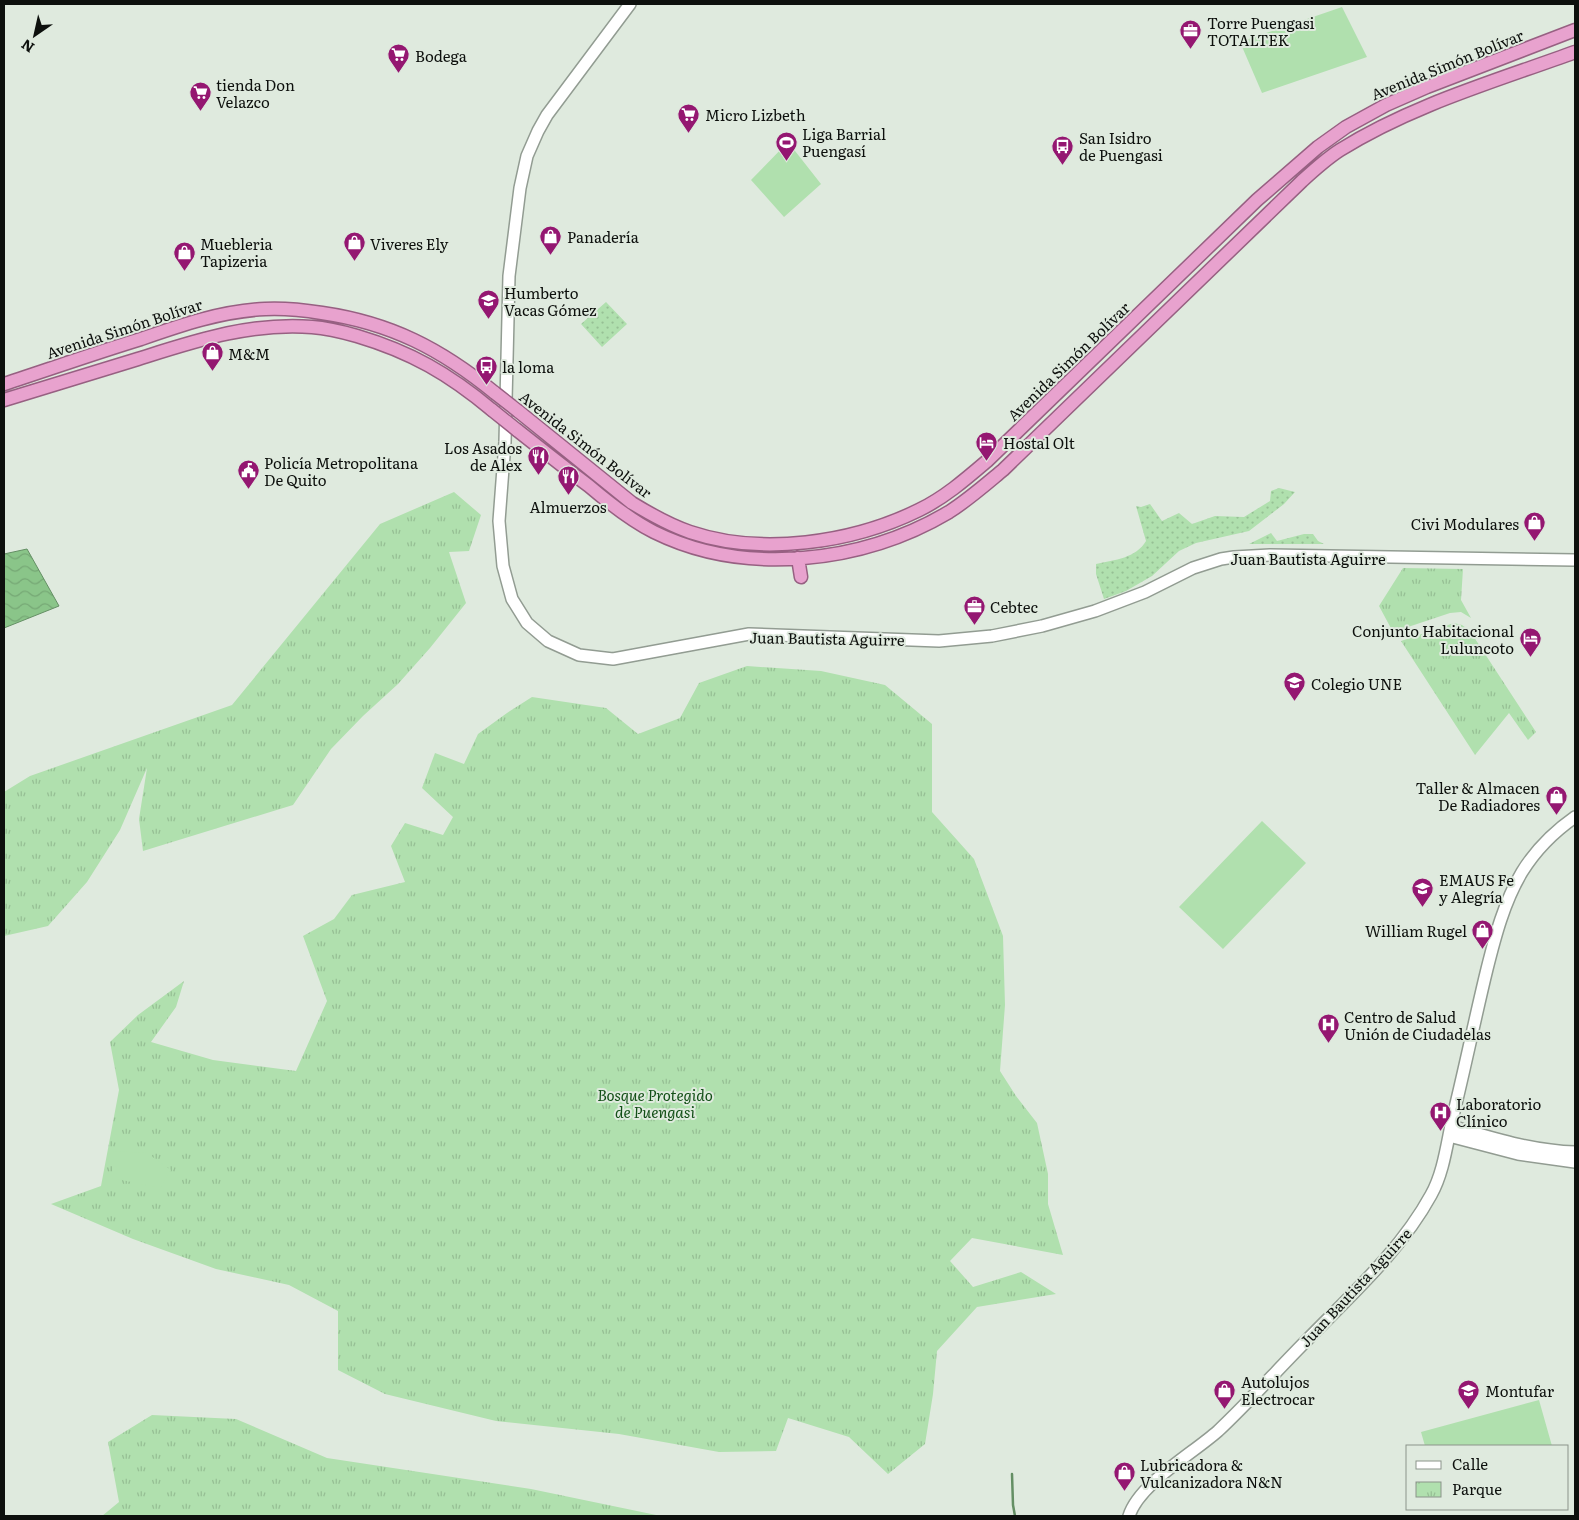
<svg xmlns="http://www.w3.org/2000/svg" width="1579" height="1520" font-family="Literata,serif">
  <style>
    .grass { fill: url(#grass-dots) }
    .park { fill: url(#park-tufts) }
    .garden { fill: #b0e0ae }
    .water { fill: url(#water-waves); stroke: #648f64 }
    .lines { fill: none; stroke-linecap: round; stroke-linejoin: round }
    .stream { stroke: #648f64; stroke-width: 2.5 }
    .secondary-casing { stroke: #929c92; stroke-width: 14 }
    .trunk-casing { stroke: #976082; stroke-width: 15 }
    .secondary { stroke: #fff; stroke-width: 11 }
    .trunk { stroke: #e8a2ce; stroke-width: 12 }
    .trunk-bridge-casing { stroke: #976082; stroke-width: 15; stroke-linecap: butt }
    .trunk-bridge { stroke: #e8a2ce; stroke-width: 12 }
    .labels { text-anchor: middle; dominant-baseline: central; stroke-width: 4; stroke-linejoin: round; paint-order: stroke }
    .poi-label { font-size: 15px; fill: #0d100d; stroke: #dfeade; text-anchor: start }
    .street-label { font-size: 15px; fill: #0d100d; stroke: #dfeade }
    .park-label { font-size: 15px; font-style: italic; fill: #124f16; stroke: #dfeade }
  </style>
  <defs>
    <pattern id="grass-dots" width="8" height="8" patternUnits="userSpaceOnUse" patternTransform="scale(1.25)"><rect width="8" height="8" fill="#b0e0ae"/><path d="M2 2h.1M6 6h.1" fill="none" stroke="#96bf94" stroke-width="1.8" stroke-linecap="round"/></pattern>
    <pattern id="park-tufts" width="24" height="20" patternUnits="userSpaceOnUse" patternTransform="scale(1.25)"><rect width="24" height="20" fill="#b0e0ae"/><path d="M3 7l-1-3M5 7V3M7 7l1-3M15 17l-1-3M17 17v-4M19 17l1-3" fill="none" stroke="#96bf94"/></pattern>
    <pattern id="water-waves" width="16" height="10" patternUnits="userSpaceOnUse" patternTransform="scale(1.25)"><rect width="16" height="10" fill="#8ac589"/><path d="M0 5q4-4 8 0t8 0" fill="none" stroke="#76a875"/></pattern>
  </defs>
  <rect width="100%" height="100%" fill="#dfeade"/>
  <!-- grass -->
  <path class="grass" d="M 606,302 L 627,324 L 602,347 L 581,324 Z
    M 1279,488 L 1295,492 L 1284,504 L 1249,531 L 1196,543 L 1179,551 L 1152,576 L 1126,591 L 1104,599 L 1096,574 L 1096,564 C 1115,560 1136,558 1146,541 L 1136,506 L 1141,507 L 1150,504 L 1162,521 L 1179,513 L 1192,524 L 1215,516 L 1244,517 L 1270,501 L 1271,491 Z
    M 1271,533 L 1277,541 L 1304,534 L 1313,534 L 1318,541 L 1324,544 L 1249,544 Z"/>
  <!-- park -->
  <path class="park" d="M 454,492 L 481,515 L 469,551 L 449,552 L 466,603 L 430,648 L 398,684 L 363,716 L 331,749 L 293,805 L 143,851 L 139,819 L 147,768 L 120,830 L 87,882 L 48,926 L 4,936 L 4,792 L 30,776 L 232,705 L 380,524 Z
    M 1403,568 L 1463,569 L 1461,600 L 1471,618 L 1461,612 L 1450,613 L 1393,632 L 1379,606 Z
    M 1454,623 L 1462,625 L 1470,631 L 1536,732 L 1528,740 L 1509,713 L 1475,755 L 1401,641 Z
    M 747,666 L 821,671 L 885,685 L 932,724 L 932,812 L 974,859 L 1003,936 L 1005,1005 L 1000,1071 L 1016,1096 L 1037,1123 L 1048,1174 L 1048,1204 L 1063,1255 L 972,1238 L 950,1261 L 973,1287 L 1021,1272 L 1056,1294 L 977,1307 L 937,1351 L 933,1394 L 925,1444 L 888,1474 L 849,1437 L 788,1418 L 776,1451 L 719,1452 L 619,1434 L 496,1421 L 385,1394 L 338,1370 L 338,1311 L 289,1285 L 216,1269 L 133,1239 L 51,1204 L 101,1186 L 119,1090 L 110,1042 L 138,1015 L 184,981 L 176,1007 L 151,1042 L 213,1060 L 296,1071 L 327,1001 L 303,936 L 334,919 L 352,895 L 405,882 L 391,846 L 405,823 L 443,835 L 453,817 L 422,788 L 435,753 L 464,764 L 478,734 L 507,713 L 532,697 L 606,708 L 638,734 L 680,718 L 699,683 Z
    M 152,1415 L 236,1419 L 327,1458 L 531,1489 L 661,1516 L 102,1516 L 119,1502 L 108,1442 Z"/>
  <!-- garden -->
  <path class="garden" d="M 1342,7 L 1367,57 L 1262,93 L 1240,42 Z
    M 788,142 L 821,184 L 784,217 L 751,180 Z
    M 1262,821 L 1306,863 L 1223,949 L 1179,907 Z
    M 112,1151 L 147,1153 L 171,1170 L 160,1188 L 112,1178 Z
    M 1539,1400 L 1552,1446 L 1425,1446 L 1421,1432 Z"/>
  <!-- water -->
  <path class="water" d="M 27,549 L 59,606 L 4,628 L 4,554 Z"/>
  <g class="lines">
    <!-- stream -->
    <path class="stream" d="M 1012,1474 L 1013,1505 L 1015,1516"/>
    <defs>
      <path id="secondary" d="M 630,4 L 547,115 L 538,131 L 527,156 L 520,188 L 509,276 L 505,442 L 499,521 L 503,566 L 512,599 L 527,623 L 548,641 L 579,655 L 613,659 L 749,634 L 939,641 L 992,636 L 1042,626 L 1095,611 L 1145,592 L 1193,568 L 1221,559 L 1234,557 L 1270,555 L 1575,560
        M 1451,1126 C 1491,1138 1534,1151 1575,1152
        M 1449,1136 L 1518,1154 L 1575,1162
        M 1129,1516 C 1139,1484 1192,1454 1218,1431 C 1249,1402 1278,1369 1308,1339 C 1352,1294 1401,1250 1431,1195 C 1444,1172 1447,1142 1453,1116 C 1465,1068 1475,1018 1487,969 C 1495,937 1504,902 1522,872 C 1535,851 1555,831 1575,817"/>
      <path id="trunk" d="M 4,384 C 50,369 95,353 141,339 C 181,325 222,311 265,309 C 285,308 303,310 322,313 C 391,323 441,349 495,393
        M 4,400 C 49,386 93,373 138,359 C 195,341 251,322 312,327 C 327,328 343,332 357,336 C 411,352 449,374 492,410
        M 518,411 L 632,503 C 650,514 669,525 690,532 C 761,556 852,543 919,510 C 944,498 966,479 987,461 L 1257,200 L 1318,147 L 1346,127 L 1386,105 L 1427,87 L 1575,30
        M 517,430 C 541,449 565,468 589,486 C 609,503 630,520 654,532 C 745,577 863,563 949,512 C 968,500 985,485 1003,470 L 1302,181 C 1314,170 1326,159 1340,150 C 1412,105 1496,81 1575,52
        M 798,558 L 801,577"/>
    </defs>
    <!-- secondary casing -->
    <use href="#secondary" class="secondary-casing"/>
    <!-- trunk casing -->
    <use href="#trunk" class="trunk-casing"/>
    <!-- secondary -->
    <use href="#secondary" class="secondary"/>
    <!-- trunk -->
    <use href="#trunk" class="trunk"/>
    <defs>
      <path id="trunk-bridge" d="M 495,393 L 518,411
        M 492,410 L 517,430"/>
    </defs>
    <!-- trunk-bridge casing -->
    <use href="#trunk-bridge" class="trunk-bridge-casing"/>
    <!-- trunk-bridge -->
    <use href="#trunk-bridge" class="trunk-bridge"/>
  </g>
  <!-- icons -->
  <defs>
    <symbol id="office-pin" viewBox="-11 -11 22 30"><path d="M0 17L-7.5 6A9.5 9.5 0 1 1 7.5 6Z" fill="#941771" stroke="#dfeade"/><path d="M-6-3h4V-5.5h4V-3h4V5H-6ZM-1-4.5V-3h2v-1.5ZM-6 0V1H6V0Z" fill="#fff"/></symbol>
    <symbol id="supermarket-pin" viewBox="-11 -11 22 30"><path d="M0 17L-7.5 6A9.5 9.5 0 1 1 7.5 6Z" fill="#941771" stroke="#dfeade"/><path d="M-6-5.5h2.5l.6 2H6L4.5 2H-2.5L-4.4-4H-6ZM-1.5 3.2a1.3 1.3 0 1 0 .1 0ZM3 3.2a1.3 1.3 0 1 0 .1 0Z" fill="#fff"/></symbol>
    <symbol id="stadium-pin" viewBox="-11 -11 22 30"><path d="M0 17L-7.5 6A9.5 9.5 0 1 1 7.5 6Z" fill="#941771" stroke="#dfeade"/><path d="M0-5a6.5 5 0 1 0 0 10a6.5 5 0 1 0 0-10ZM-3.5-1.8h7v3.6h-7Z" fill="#fff"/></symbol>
    <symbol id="bus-pin" viewBox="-11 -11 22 30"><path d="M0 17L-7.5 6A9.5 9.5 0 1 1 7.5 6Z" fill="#941771" stroke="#dfeade"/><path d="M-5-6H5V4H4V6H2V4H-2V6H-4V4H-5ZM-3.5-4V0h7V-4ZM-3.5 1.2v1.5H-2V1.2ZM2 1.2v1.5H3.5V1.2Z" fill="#fff"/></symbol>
    <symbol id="shop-pin" viewBox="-11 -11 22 30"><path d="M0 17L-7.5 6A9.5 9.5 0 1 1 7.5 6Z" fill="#941771" stroke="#dfeade"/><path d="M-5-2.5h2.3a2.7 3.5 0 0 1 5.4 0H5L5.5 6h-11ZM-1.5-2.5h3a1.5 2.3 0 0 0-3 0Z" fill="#fff"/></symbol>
    <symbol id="school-pin" viewBox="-11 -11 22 30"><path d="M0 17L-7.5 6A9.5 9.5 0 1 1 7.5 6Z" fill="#941771" stroke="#dfeade"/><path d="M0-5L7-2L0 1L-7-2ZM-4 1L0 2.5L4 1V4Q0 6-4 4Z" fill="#fff"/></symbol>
    <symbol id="hotel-pin" viewBox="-11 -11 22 30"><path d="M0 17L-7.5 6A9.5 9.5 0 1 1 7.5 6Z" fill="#941771" stroke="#dfeade"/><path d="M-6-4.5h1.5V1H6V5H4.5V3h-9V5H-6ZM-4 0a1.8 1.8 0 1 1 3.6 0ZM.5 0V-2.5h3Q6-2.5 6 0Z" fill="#fff"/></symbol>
    <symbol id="restaurant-pin" viewBox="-11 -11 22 30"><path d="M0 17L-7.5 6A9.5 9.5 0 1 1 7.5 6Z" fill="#941771" stroke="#dfeade"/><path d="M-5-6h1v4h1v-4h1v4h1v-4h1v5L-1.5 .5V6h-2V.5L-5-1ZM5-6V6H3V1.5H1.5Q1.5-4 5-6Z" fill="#fff"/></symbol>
    <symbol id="civic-pin" viewBox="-11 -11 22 30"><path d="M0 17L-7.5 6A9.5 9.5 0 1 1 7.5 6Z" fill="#941771" stroke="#dfeade"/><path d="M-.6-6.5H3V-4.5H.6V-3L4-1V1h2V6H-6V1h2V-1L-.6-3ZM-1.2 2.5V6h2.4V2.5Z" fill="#fff"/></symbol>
    <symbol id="hospital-pin" viewBox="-11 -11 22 30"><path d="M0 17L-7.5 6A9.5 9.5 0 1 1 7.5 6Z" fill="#941771" stroke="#dfeade"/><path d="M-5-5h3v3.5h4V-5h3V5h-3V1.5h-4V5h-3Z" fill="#fff"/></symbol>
    <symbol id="university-pin" viewBox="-11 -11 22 30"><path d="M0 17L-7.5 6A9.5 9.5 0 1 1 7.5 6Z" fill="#941771" stroke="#dfeade"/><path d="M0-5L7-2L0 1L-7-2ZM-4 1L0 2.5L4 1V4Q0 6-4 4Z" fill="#fff"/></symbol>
  </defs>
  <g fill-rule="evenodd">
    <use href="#office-pin" x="1178" y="18" width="25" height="34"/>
    <use href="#supermarket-pin" x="386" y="42" width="25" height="34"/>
    <use href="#supermarket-pin" x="188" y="80" width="25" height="34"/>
    <use href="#supermarket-pin" x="676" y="102" width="25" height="34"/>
    <use href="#stadium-pin" x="774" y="130" width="25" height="34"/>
    <use href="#bus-pin" x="1050" y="134" width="25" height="34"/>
    <use href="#shop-pin" x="538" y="224" width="25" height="34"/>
    <use href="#shop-pin" x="342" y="230" width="25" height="34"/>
    <use href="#shop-pin" x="172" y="240" width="25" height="34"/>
    <use href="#school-pin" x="476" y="288" width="25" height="34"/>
    <use href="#shop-pin" x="200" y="340" width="25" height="34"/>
    <use href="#bus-pin" x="474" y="354" width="25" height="34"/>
    <use href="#hotel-pin" x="974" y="430" width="25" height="34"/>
    <use href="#restaurant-pin" x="526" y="444" width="25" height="34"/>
    <use href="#civic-pin" x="236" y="458" width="25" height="34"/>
    <use href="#restaurant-pin" x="556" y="464" width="25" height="34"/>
    <use href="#shop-pin" x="1522" y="510" width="25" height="34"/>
    <use href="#office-pin" x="962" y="594" width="25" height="34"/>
    <use href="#hotel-pin" x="1518" y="626" width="25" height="34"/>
    <use href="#school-pin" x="1282" y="670" width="25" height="34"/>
    <use href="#shop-pin" x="1544" y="784" width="25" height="34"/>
    <use href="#school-pin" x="1410" y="876" width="25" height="34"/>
    <use href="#shop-pin" x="1470" y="918" width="25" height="34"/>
    <use href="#hospital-pin" x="1316" y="1012" width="25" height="34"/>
    <use href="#hospital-pin" x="1428" y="1100" width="25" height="34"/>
    <use href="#shop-pin" x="1212" y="1378" width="25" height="34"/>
    <use href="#university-pin" x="1456" y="1378" width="25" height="34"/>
    <use href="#shop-pin" x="1112" y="1460" width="25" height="34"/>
  </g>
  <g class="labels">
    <!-- poi labels -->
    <g class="poi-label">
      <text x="1207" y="22">Torre Puengasi<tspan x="1207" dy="17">TOTALTEK</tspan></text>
      <text x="415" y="55">Bodega</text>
      <text x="216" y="84">tienda Don<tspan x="216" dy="17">Velazco</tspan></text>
      <text x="705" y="114">Micro Lizbeth</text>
      <text x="802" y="133">Liga Barrial<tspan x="802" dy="17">Puengasí</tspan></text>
      <text x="1079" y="137">San Isidro<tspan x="1079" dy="17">de Puengasi</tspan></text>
      <text x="567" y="236">Panadería</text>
      <text x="200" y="243">Muebleria<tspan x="200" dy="17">Tapizeria</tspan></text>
      <text x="370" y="243">Viveres Ely</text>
      <text x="504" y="292">Humberto<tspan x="504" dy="17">Vacas Gómez</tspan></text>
      <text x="228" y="353">M&amp;M</text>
      <text x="502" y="366">la loma</text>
      <text x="1003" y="442">Hostal Olt</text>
      <text x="522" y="447" text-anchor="end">Los Asados<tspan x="522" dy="17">de Alex</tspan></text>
      <text x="264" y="462">Policía Metropolitana<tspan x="264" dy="17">De Quito</tspan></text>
      <text x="568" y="506" text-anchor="middle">Almuerzos</text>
      <text x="1519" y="523" text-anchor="end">Civi Modulares</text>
      <text x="990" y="606">Cebtec</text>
      <text x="1514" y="630" text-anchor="end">Conjunto Habitacional<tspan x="1514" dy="17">Luluncoto</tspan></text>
      <text x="1311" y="683">Colegio UNE</text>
      <text x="1540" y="787" text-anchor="end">Taller &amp; Almacen<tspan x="1540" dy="17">De Radiadores</tspan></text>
      <text x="1439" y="879">EMAUS Fe<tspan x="1439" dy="17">y Alegría</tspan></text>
      <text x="1467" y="930" text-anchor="end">William Rugel</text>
      <text x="1344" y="1016">Centro de Salud<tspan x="1344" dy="17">Unión de Ciudadelas</tspan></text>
      <text x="1456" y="1103">Laboratorio<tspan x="1456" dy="17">Clínico</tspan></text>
      <text x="1241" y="1381">Autolujos<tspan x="1241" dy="17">Electrocar</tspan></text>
      <text x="1485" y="1390">Montufar</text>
      <text x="1140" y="1464">Lubricadora &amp;<tspan x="1140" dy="17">Vulcanizadora N&amp;N</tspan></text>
    </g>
    <!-- street labels -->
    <g class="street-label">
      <text transform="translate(1447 64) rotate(-22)">Avenida Simón Bolívar</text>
      <text transform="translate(124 328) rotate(-18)">Avenida Simón Bolívar</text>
      <text transform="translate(1068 361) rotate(-44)">Avenida Simón Bolívar</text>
      <text transform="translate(586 444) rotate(38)">Avenida Simón Bolívar</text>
      <text x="1308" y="558">Juan Bautista Aguirre</text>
      <text transform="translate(827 638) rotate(1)">Juan Bautista Aguirre</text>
      <text transform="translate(1355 1287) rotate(-47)">Juan Bautista Aguirre</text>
    </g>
    <!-- park labels -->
    <g class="park-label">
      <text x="655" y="1094">Bosque Protegido<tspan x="655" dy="17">de Puengasi</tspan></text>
    </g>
  </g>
  <!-- border -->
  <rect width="1579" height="1520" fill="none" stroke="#0d100d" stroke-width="10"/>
  <!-- legend -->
  <rect x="1406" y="1445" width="162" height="65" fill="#dfeade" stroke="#8b938a"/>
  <rect x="1416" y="1461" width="25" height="8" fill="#ffffff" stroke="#8b938a"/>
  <text x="1452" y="1470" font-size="15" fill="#0d100d">Calle</text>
  <rect x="1416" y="1482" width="25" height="15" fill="url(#park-tufts)" stroke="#8b938a"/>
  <text x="1452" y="1495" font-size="15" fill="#0d100d">Parque</text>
  <!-- north arrow -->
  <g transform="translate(35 35) rotate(214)" stroke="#dfeade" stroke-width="4" paint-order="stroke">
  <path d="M0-4L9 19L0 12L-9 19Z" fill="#0d100d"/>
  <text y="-8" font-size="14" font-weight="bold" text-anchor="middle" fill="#0d100d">N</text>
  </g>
</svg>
